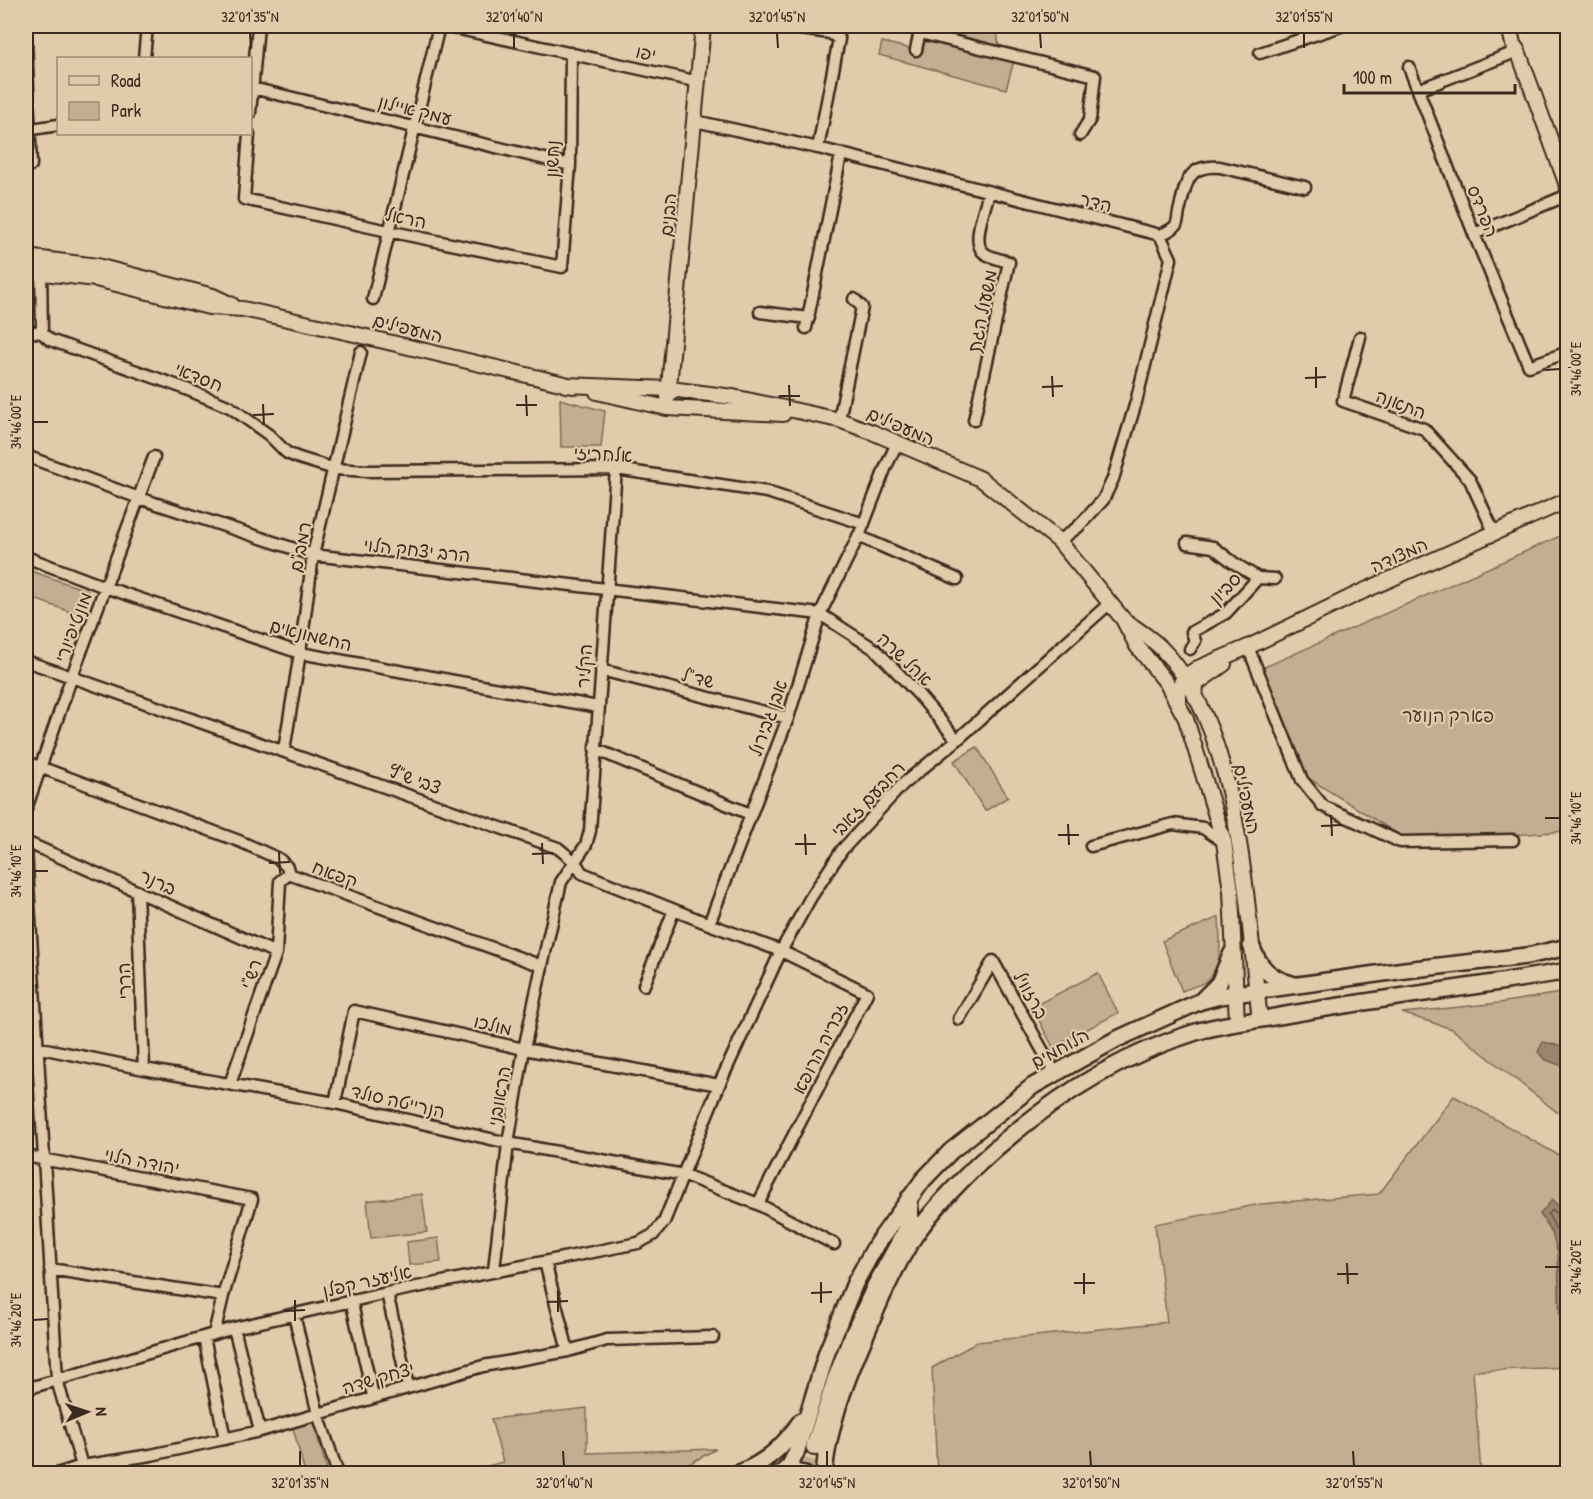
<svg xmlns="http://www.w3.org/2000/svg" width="1593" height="1499" font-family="'Patrick Hand','Playpen Sans Hebrew',sans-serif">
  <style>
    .green { fill: #c3ae91; stroke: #7f6c58; stroke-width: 1.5 }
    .water { fill: #99866d; stroke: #73614d; stroke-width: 1.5 }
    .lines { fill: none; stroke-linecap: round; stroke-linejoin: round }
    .shore { stroke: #614f3e; stroke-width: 1.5 }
    .secondary-tunnel { stroke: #c0ab8e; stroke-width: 15; stroke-dasharray: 15 8; stroke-linecap: butt }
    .minor-casing { stroke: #3b2a1e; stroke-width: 15 }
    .tertiary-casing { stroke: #3b2a1e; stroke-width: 18 }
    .secondary-casing { stroke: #3b2a1e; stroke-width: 20 }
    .minor { stroke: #e1cbaa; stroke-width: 10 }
    .tertiary { stroke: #e1cbaa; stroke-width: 14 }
    .secondary { stroke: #e1cbaa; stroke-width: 15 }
    .ticks { fill: none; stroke: #3b2a1e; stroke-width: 2 }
    .labels { text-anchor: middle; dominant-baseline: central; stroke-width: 4.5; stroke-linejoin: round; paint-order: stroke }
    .street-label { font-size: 18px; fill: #3b2a1e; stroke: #e1cbaa }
    .park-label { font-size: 18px; fill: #49372a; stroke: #e1cbaa }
    .neatline { fill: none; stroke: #3b2a1e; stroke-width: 2 }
    .ticks-label { font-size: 15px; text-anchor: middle; fill: #3b2a1e }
  </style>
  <rect width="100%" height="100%" fill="#e1cbaa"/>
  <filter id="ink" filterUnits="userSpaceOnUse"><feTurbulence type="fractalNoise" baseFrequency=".0167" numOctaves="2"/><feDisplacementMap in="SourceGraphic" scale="12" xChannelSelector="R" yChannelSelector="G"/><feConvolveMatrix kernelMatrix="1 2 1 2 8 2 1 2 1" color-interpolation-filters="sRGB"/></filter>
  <g filter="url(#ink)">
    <!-- green -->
    <path class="green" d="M 921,26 L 997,26 L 999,53 L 1015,57 L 1006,89 L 879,55 L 882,42 L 916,50 Z
      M 1002,26 L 1057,26 L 1057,32 L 1003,34 Z
      M 560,399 L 605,411 L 601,447 L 561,447 Z
      M 1567,533 L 1567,831 L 1513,835 L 1401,836 L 1305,776 L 1258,670 Z
      M 31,571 L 88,591 L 79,615 L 26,596 L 26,587 Z
      M 977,747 L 1008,797 L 985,811 L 954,761 Z
      M 1219,917 C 1220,934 1223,967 1209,979 C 1203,985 1189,988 1182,991 L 1162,941 Z
      M 1098,973 L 1118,1013 L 1053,1047 L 1032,1007 Z
      M 1567,992 L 1567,1120 L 1452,1029 L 1402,1013 L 1499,1003 Z
      M 1454,1096 L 1567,1160 L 1567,1367 L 1473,1371 L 1481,1473 L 937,1473 L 932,1368 L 977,1342 L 1167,1322 L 1155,1224 L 1261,1204 L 1379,1194 Z
      M 422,1194 L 427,1232 L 371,1238 L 367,1201 Z
      M 438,1238 L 441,1262 L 409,1265 L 407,1242 Z
      M 587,1408 L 587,1453 L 716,1449 L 678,1470 L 646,1474 L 461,1473 L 503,1462 L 491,1419 Z
      M 313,1422 L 328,1473 L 305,1473 L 293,1428 Z"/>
    <!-- water -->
    <path class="water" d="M 1543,1042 L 1567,1047 L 1567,1068 L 1544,1059 L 1538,1052 Z
      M 1552,1200 L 1567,1214 L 1567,1329 L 1560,1329 L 1558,1253 L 1552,1233 L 1540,1214 Z"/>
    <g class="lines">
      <!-- shore -->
      <path class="shore" d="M 1568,1218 L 1562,1217 L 1553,1210 L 1548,1214 L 1557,1231 L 1564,1252 L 1568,1323"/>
      <!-- secondary-tunnel -->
      <path class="secondary-tunnel" d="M 806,1474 L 814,1447"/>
      <defs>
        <path id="minor" d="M 446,26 L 699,82
          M 779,26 L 830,33 L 839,39 L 818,148
          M 920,33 L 1095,76 L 1090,119 L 1080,135
          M 26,40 L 31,165
          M 916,50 L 921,26
          M 1260,53 L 1341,26
          M 144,58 L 147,26
          M 1409,67 L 1474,234 L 1529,366 L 1568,352
          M 252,88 L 570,165
          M 1418,90 L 1518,51
          M 250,113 L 258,26
          M 695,121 L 818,148 L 1160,235
          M 26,130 L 58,125
          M 249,134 L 244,199 L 388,231 L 562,267 L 570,165 L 571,53
          M 1474,234 L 1568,195
          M 1160,235 C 1165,233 1172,230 1176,225 C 1178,222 1178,216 1179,212 C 1186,184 1186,164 1220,167 L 1305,187
          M 41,265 L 42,333
          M 373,299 L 439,26
          M 760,312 L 809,318
          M 806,328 L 841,155
          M 26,331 L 42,333 L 50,340 L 181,387 L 230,407 L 269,435 L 287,453 L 299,458 L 335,469 L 368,471 L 616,469 L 767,492 L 864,524
          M 1360,337 L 1343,401 L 1424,429 L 1470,480 L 1494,532
          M 839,420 L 862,307 L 854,299
          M 974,420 L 1009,262 C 1001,260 988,257 983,252 C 971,241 986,206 989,192
          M 26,456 L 139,498 L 313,555 L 820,614 L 876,650 L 918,694 L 957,740
          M 858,536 L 957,579
          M 1059,541 L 1078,527 L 1103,500 L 1113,479 L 1136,402 L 1171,259 L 1160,235
          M 1187,543 L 1213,547 L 1234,563 L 1258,578 L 1275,579
          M 26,557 L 105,587 L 300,653 L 598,707
          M 1248,647 L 1302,780 L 1323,806 L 1400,842 L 1513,840
          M 1190,649 L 1195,641 L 1192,632 L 1226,613 L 1258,578
          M 26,661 L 558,848 L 575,862 L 582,873 L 709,924 L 781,951 L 867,993 L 758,1204
          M 601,670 L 788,718
          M 595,749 L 750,814
          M 284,750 L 300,653 L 313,555 L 361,352
          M 26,762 L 239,841 L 279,859 L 287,867 L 289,874 L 542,966
          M 26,809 L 72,676 L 154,457
          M 26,842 L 276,953
          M 1091,846 L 1173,824 L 1203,828 L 1224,842
          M 26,850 L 57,1380 L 82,1466
          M 137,891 L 144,1069
          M 709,924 L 788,718 L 820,614 L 861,531 L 885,469 L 897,443
          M 644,985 L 674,910
          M 959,1019 L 993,961 L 1055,1073
          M 26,1045 L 144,1069 L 335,1103 L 508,1143 L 684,1175 L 758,1204 L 834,1244
          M 230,1084 L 276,953 L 280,881 L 289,874
          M 335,1103 L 354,1011 L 524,1049 L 719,1085
          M 26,1156 L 252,1199 L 223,1296 L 214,1334
          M 545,1262 L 568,1351
          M 50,1269 L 223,1296
          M 494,1270 L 508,1143 L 524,1049 L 542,966 L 561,882 L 586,845 L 590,831 L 616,469
          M 387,1293 L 408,1386
          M 351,1300 L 373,1396
          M 294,1315 L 318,1414 L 338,1474
          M 234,1328 L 260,1431
          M 204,1337 L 225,1439
          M 26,1389 L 234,1328 L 387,1293 L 638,1243 L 653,1235 L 664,1222 L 719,1085 L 781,951 L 811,897 L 842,850 L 903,784 L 957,740 L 1110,603
          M 57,1474 L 82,1466 L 151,1455 L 260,1431 L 483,1366 L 568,1351 L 607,1340 L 713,1337"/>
        <path id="tertiary" d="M 1509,26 L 1513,44 L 1518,51 L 1568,188
          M 26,257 L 97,266 L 213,296 L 232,305
          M 26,271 L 96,279 L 209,307 L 243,309 L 350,333 L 573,386
          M 565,385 L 670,389 L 733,397 L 839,420 L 872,432 L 981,479 L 1059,541 L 1123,619 L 1137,646 L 1166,682 L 1186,719 L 1224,842 L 1231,891 L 1237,1023
          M 597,392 L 667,408 L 783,414
          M 668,397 L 703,26
          M 1127,622 C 1139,631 1153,639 1163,650 C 1242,731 1246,911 1260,1019
          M 1195,697 L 1196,684 L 1224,664
          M 1178,703 L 1178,689 L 1184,677 L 1198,668 L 1248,647 L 1357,594 L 1568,500"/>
        <path id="secondary" d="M 1251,945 C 1259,967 1270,979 1292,984
          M 1202,1000 L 1219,983 L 1232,953
          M 814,1447 L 835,1380 L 850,1341 L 875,1286 L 911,1221 L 909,1198
          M 782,1473 L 790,1465 L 796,1453 L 827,1352 L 855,1283 L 876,1245 L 923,1180 L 951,1151 L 1033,1086 L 1115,1040 L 1201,1001 L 1220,996 L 1405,970 L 1527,956 L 1568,947
          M 736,1474 C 765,1464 783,1447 801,1421
          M 779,1474 L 789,1471 L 805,1474
          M 824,1474 C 828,1427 845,1383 863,1341 C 877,1308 891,1274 910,1243 C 927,1216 949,1193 971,1171 C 1035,1110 1111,1058 1196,1032 C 1221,1024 1248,1022 1274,1017 C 1371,999 1470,988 1568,971"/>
      </defs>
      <!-- minor casing -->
      <use href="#minor" class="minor-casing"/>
      <!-- tertiary casing -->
      <use href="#tertiary" class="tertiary-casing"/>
      <!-- secondary casing -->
      <use href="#secondary" class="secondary-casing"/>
      <!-- minor -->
      <use href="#minor" class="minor"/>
      <!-- tertiary -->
      <use href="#tertiary" class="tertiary"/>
      <!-- secondary -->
      <use href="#secondary" class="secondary"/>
    </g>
  </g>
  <!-- ticks -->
  <path class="ticks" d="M 250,33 L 251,48M 514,33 L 514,48M 777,33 L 778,48M 1040,33 L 1041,48M 1304,33 L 1304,48M 1316,367 L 1316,388M 1545,370 L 1560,369M 1052,376 L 1053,397M 1305,378 L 1326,377M 789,385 L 790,406M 1042,387 L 1063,386M 526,395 L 527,416M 779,396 L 800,396M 263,404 L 264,425M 516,405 L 537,405M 253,415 L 274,414M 33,422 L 48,422M 1331,815 L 1332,836M 1545,818 L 1560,818M 1068,824 L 1069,845M 1321,826 L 1342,825M 805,834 L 806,855M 1058,835 L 1079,835M 542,843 L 543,864M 795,844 L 816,844M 279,852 L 280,873M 532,854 L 553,853M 269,863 L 290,862M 33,871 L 48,871M 1347,1263 L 1348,1284M 1545,1267 L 1560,1267M 1084,1273 L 1084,1294M 1337,1274 L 1358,1274M 821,1282 L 821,1303M 1074,1283 L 1095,1283M 558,1291 L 558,1312M 811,1293 L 832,1292M 295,1300 L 295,1321M 547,1302 L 568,1301M 284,1311 L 305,1310M 33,1320 L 48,1319M 300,1451 L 300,1466M 563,1451 L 564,1466M 827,1451 L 827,1466M 1090,1451 L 1091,1466M 1353,1451 L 1354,1466"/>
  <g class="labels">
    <!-- street labels -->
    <g class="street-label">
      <text transform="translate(646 53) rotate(12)">יפו</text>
      <text transform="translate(415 110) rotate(14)">עמק איילון</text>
      <text transform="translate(552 159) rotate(-88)">נחשון</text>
      <text transform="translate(1096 202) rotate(14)">הדר</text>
      <text transform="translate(1483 211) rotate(68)">הפרדס</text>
      <text transform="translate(668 215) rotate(-85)">הבנים</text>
      <text transform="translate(406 218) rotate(12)">הראל</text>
      <text transform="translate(982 311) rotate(-78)">משעול הגת</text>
      <text transform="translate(408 328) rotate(14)">המעפילים</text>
      <text transform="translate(199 377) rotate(22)">חסדאי</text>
      <text transform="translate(1401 404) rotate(21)">התאנה</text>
      <text transform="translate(901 426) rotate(23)">המעפילים</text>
      <text transform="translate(603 454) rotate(3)">אלחריזי</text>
      <text transform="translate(300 547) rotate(-79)">רמב"ם</text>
      <text transform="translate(417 550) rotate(6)">הרב יצחק הלוי</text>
      <text transform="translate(1399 555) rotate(-24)">המצודה</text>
      <text transform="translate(1225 588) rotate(-45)">סביון</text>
      <text transform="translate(73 627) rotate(-69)">מונטיפיורי</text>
      <text transform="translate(311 635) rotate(14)">החשמונאים</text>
      <text transform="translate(905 659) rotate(44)">אהל שרה</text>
      <text transform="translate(584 666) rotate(-86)">הקליר</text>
      <text transform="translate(698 678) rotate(14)">שד"ל</text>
      <text transform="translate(768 718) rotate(-70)">אבן גבירול</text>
      <text transform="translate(415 779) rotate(20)">צבי ש"ץ</text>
      <text transform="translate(868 799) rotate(-46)">רחבעם זאבי</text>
      <text transform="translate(1247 799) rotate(78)">המעפילים</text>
      <text transform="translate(335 874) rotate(20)">קפאח</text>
      <text transform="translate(158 882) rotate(24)">ברנר</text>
      <text transform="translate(251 974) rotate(-70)">רש"י</text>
      <text transform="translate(124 981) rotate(-92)">הררי</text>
      <text transform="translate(1031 995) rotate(61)">ברזוויל</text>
      <text transform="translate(493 1025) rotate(13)">מולכו</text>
      <text transform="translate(820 1048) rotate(-63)">זכריה הרופא</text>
      <text transform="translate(1060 1048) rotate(-29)">הלוחמים</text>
      <text transform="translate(499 1096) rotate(-80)">הראובני</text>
      <text transform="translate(398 1101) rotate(13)">הנרייטה סולד</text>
      <text transform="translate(142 1161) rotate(11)">יהודה הלוי</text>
      <text transform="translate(367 1281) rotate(-13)">אליעזר קפלן</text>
      <text transform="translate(378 1378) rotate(-16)">יצחק שדה</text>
    </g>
    <!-- park labels -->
    <g class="park-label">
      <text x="1448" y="715">פארק הנוער</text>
    </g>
  </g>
  <!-- margin -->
  <rect width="1593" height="1499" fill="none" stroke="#e1cbaa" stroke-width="66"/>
  <!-- legend -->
  <rect x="57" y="57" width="195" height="78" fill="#e1cbaa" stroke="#9f8b72" stroke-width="1.5"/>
  <rect x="69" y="76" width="30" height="9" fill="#e1cbaa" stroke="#9f8b72" stroke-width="1.5"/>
  <text x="111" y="87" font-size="18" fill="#3b2a1e">Road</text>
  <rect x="69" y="102" width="30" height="18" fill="#c3ae91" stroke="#9f8b72" stroke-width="1.5"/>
  <text x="111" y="117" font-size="18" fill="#3b2a1e">Park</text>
  <!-- north arrow -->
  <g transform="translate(87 1412) rotate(88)" stroke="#e1cbaa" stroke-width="4.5" paint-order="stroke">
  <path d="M0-4.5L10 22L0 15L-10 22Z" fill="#3b2a1e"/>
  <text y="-9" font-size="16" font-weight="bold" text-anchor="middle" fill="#3b2a1e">N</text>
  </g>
  <!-- scale -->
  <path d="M1344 84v9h171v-9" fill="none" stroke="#3b2a1e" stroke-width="3"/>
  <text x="1353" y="84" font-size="18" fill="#3b2a1e" stroke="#e1cbaa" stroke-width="4.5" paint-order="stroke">100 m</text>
  <rect x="33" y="33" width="1527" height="1433" class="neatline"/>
  <g class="ticks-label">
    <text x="250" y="22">32°01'35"N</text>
    <text x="514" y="22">32°01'40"N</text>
    <text x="777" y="22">32°01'45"N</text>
    <text x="1040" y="22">32°01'50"N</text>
    <text x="1304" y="22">32°01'55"N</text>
    <text transform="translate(1576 369) rotate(-90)" y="5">34°46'00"E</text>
    <text transform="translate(16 422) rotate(-90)" y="5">34°46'00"E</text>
    <text transform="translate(1576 818) rotate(-90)" y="5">34°46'10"E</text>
    <text transform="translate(16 871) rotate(-90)" y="5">34°46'10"E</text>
    <text transform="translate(1576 1267) rotate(-90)" y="5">34°46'20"E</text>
    <text transform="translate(16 1320) rotate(-90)" y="5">34°46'20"E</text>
    <text x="300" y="1488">32°01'35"N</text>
    <text x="564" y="1488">32°01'40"N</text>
    <text x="827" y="1488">32°01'45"N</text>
    <text x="1091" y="1488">32°01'50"N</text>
    <text x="1354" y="1488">32°01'55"N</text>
  </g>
</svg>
